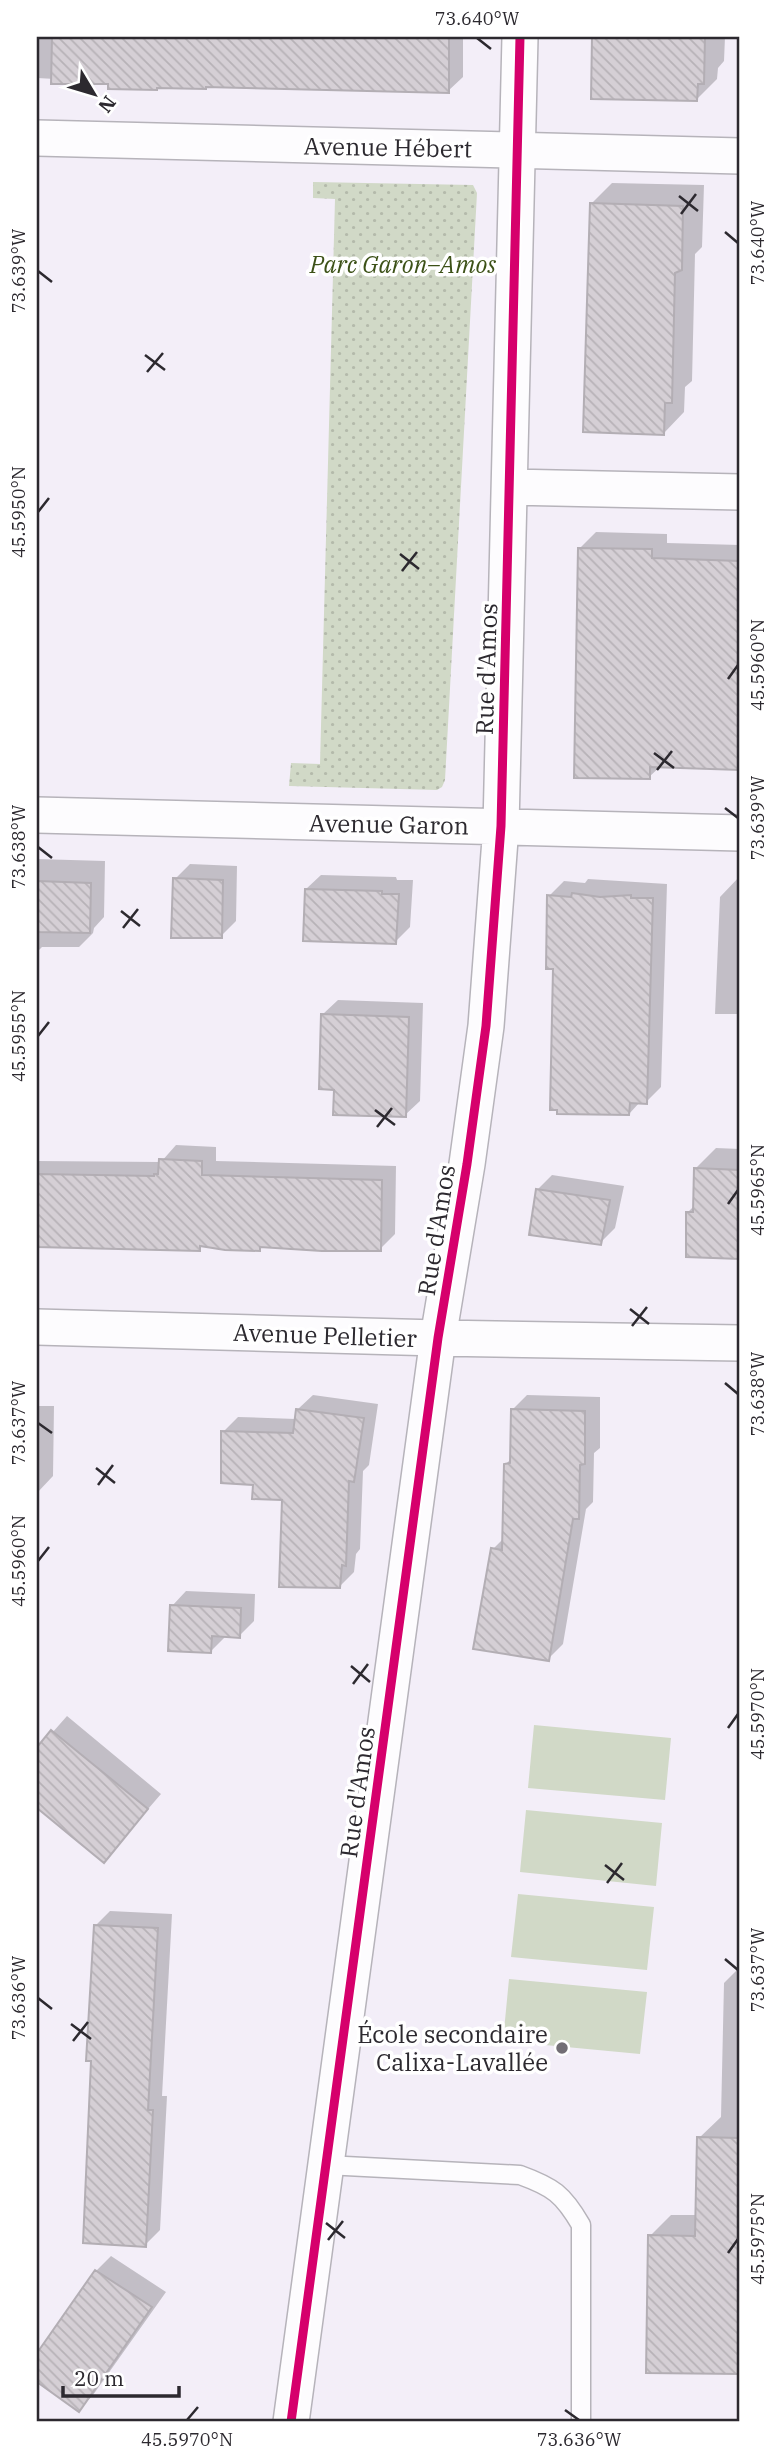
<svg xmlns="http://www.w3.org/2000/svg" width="777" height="2459" font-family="'IBM Plex Serif',serif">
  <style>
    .park { fill: url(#park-dots) }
    .pitch { fill: #d1d9c7 }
    .shadow { fill: #0003 }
    .building { fill: url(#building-back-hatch); stroke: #b3aeb4; stroke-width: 2 }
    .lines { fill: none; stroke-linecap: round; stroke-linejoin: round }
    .service-casing { stroke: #b6b3ba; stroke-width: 21 }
    .minor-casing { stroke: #b6b3ba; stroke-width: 38 }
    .service { stroke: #fdfcfe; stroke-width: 18 }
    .minor { stroke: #fdfcfe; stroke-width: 35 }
    .cycleway-casing { stroke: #fff; stroke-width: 13 }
    .cycleway { stroke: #d6006c; stroke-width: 9 }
    .ticks { fill: none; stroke: #2c292f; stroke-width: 2.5 }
    .poi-dot { fill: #726e75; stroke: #fff; stroke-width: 2.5 }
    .labels { text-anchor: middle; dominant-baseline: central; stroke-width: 7; stroke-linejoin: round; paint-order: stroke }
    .street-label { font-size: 24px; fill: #2c292f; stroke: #fff }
    .park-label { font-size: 24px; font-style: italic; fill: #3c5117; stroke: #fff }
    .poi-label { font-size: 24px; fill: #2c292f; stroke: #fff; text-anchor: end }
    .neatline { fill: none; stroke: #2c292f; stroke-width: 2.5 }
    .ticks-label { font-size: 18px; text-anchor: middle; fill: #2c292f }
  </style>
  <defs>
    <pattern id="park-dots" width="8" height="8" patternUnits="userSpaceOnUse" patternTransform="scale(1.75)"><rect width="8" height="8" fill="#d1d9c7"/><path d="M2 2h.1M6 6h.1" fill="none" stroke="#b4baab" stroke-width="1.8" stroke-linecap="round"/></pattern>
    <pattern id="building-back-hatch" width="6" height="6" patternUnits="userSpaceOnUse" patternTransform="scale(1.75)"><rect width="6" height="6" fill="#d5cfd5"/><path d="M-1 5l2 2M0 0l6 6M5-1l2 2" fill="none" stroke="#b7b2b7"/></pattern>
  </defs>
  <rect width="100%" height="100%" fill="#f3eef8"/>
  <!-- park -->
  <path class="park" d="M 313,182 L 473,185 L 477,193 L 445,780 L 442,787 L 437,790 L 289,786 L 291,763 L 320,764 L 335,199 L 313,198 Z"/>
  <!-- pitch -->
  <path class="pitch" d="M 534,1725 L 671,1738 L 665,1800 L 528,1788 Z
    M 526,1810 L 662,1823 L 656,1886 L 520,1872 Z
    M 518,1894 L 654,1907 L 647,1970 L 511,1957 Z
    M 509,1979 L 647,1992 L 640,2054 L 503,2041 Z"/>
  <!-- shadow -->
  <path class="shadow" d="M 37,37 L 463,37 L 463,77 L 448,91 L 109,82 L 37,78 Z
    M 594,37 L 725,37 L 724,61 L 718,68 L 717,79 L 696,100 L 593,97 Z
    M 612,183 L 704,185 L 702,247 L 695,254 L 692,381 L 685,387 L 684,412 L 664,433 L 591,204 Z
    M 596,532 L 667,534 L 667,543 L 740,545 L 740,768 L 662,765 L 649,777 L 580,548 Z
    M 37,859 L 105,861 L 104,917 L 94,928 L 93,933 L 79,947 L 42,947 L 37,952 Z
    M 190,864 L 237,866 L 236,921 L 221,936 L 175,879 Z
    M 321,875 L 396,877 L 397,880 L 413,880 L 410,927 L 395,942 L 306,889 Z
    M 740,876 L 740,1014 L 715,1014 L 720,897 Z
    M 588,879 L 667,884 L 661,1087 L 646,1102 L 640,1102 L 629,1114 L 555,967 L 549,896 L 564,881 L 585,883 Z
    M 338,1000 L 423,1003 L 420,1101 L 405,1115 L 335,1088 L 323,1014 Z
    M 176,1145 L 216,1147 L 216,1161 L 396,1166 L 395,1234 L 380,1249 L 262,1245 L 259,1249 L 203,1245 L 199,1249 L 37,1246 L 37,1161 L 161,1162 Z
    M 716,1148 L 740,1149 L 740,1256 L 688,1256 L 688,1212 L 695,1205 L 695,1169 Z
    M 552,1175 L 624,1186 L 615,1228 L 600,1243 L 537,1190 Z
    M 313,1395 L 378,1404 L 369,1465 L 363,1471 L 360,1549 L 356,1554 L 354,1572 L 340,1586 L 283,1498 L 255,1484 L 223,1432 L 238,1417 L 296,1419 L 298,1409 Z
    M 527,1395 L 600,1397 L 600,1448 L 594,1453 L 593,1502 L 586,1509 L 563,1644 L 548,1659 L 493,1549 L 504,1538 L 506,1464 L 512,1458 L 512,1410 Z
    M 37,1406 L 54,1406 L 53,1476 L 37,1493 Z
    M 186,1591 L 255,1594 L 254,1621 L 239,1636 L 225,1637 L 210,1652 L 172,1606 Z
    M 67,1716 L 161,1794 L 104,1860 L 37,1806 L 37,1750 Z
    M 110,1911 L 172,1914 L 162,2096 L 167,2096 L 160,2230 L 145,2245 L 93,2059 L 95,1926 Z
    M 740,1967 L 740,2372 L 648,2371 L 650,2236 L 671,2215 L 697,2215 L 699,2138 L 721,2117 L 724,1983 Z
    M 111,2256 L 166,2292 L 93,2395 L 78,2410 L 37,2380 L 37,2356 L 96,2271 Z"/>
  <!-- building -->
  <path class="building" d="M 52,37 L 449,37 L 449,93 L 206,87 L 206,89 L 157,88 L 157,90 L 108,89 L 108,84 L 51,84 Z
    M 592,37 L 705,37 L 704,84 L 698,84 L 697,101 L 591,99 Z
    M 590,203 L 683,206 L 682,270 L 675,273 L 672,403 L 665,403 L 664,435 L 583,432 Z
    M 578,548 L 652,549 L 652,558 L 740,561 L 740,770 L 650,767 L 650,779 L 574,778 Z
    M 173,878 L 223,880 L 222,938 L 171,938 Z
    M 37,881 L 91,883 L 90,933 L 37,932 Z
    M 305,889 L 382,891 L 382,894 L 399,894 L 396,944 L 303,941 Z
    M 572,893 L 600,897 L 631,895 L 631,898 L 653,898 L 647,1104 L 630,1103 L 629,1115 L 557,1114 L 557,1110 L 550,1110 L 553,969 L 546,969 L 547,895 L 571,897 Z
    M 321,1014 L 409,1017 L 406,1117 L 333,1115 L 334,1090 L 319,1089 Z
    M 159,1159 L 202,1161 L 202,1175 L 382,1180 L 381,1251 L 322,1251 L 260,1247 L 260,1251 L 225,1250 L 200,1246 L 200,1251 L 37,1247 L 37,1174 L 154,1176 L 154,1174 L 158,1174 Z
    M 694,1168 L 740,1170 L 740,1259 L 686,1257 L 686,1212 L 693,1212 Z
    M 536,1189 L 610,1200 L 601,1245 L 529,1235 Z
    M 296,1409 L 364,1418 L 354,1482 L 349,1481 L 346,1566 L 342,1565 L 340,1588 L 279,1587 L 282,1500 L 252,1499 L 253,1485 L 221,1483 L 221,1431 L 293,1433 Z
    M 511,1409 L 585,1411 L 585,1464 L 580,1465 L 579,1519 L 573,1519 L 549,1661 L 473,1649 L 491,1548 L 502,1550 L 504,1464 L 510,1463 Z
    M 170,1605 L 241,1608 L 240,1638 L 212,1636 L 211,1653 L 168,1651 Z
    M 51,1730 L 148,1809 L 104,1863 L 37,1808 L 37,1747 Z
    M 94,1925 L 158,1928 L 148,2110 L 153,2110 L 146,2247 L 83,2243 L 91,2061 L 86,2061 Z
    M 697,2137 L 740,2138 L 740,2374 L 646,2373 L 648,2235 L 695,2236 Z
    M 95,2270 L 152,2307 L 79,2412 L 37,2382 L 37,2353 Z"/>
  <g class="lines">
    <defs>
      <path id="service" d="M 326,2165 L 520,2175 C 553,2187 563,2194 581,2225 L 581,2422"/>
      <path id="minor" d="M 37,138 L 740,156
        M 510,487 L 740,492
        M 37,815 L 740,833
        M 37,1327 L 438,1338 L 740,1343
        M 291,2422 L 438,1338 L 467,1164 L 486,1026 L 501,826 L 520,37"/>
    </defs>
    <!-- service casing -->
    <use href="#service" class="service-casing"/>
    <!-- minor casing -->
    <use href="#minor" class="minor-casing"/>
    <!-- service -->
    <use href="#service" class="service"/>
    <!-- minor -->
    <use href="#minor" class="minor"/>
    <defs>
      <path id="cycleway" d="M 291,2422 L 438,1338 L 467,1164 L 486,1026 L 501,826 L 520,37"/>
    </defs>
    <!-- cycleway casing -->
    <use href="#cycleway" class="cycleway-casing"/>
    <!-- cycleway -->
    <use href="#cycleway" class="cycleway"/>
  </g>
  <!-- ticks -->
  <path class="ticks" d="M 477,38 L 491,49M 679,196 L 698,211M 681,214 L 696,194M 725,232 L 738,243M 38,271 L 52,282M 145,355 L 165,370M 147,372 L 163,353M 38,512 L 49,498M 400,554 L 419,569M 402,571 L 417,552M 728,679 L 738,665M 654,753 L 674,768M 657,770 L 672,751M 725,808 L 738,818M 38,847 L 52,858M 121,911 L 140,926M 123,928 L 138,909M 38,1036 L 49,1022M 375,1110 L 395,1125M 377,1127 L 392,1108M 728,1204 L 738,1190M 630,1309 L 649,1324M 632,1326 L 647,1307M 725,1383 L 738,1394M 38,1423 L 52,1433M 96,1468 L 115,1483M 98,1485 L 113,1465M 38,1561 L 49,1547M 351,1666 L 370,1682M 353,1684 L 368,1664M 728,1728 L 738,1714M 605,1865 L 624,1880M 607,1883 L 622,1863M 725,1959 L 738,1970M 38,1998 L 52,2009M 71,2024 L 91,2039M 73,2041 L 88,2022M 326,2223 L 345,2238M 328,2240 L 343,2221M 728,2253 L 738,2239M 565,2410 L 579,2420M 187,2420 L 198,2407"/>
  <!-- markers -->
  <circle class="poi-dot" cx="562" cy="2048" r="7"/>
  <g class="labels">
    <!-- street labels -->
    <g class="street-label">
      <text transform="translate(388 147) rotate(1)">Avenue Hébert</text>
      <text transform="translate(486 669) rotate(-88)">Rue d'Amos</text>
      <text transform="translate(389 824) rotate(1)">Avenue Garon</text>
      <text transform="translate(436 1230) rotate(-81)">Rue d'Amos</text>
      <text transform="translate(325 1335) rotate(2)">Avenue Pelletier</text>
      <text transform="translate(357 1792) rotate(-82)">Rue d'Amos</text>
    </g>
    <!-- park labels -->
    <g class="park-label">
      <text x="403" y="264">Parc Garon–Amos</text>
    </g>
    <!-- poi labels -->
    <g class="poi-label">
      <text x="548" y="2034">École secondaire<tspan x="548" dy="28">Calixa-Lavallée</tspan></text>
    </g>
  </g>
  <!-- border -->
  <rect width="777" height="2459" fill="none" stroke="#ffffff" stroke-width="77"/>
  <!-- north arrow -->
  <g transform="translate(94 94) rotate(128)" stroke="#ffffff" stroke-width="5" paint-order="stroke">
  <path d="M0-5L12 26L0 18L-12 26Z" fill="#2c292f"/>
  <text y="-10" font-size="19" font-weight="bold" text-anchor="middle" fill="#2c292f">N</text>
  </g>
  <!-- scale -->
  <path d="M63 2386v10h116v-10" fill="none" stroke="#2c292f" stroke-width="3.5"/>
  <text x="74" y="2386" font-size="21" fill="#2c292f" stroke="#ffffff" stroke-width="5" paint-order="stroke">20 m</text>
  <rect x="38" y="38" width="700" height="2382" class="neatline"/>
  <g class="ticks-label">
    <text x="477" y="25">73.640°W</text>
    <text transform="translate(758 243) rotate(-90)" y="6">73.640°W</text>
    <text transform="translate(19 271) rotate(-90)" y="6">73.639°W</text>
    <text transform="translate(19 512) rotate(-90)" y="6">45.5950°N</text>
    <text transform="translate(758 665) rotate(-90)" y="6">45.5960°N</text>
    <text transform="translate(758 818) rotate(-90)" y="6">73.639°W</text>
    <text transform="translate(19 847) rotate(-90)" y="6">73.638°W</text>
    <text transform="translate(19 1036) rotate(-90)" y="6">45.5955°N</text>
    <text transform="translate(758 1190) rotate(-90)" y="6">45.5965°N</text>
    <text transform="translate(758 1394) rotate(-90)" y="6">73.638°W</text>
    <text transform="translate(19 1423) rotate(-90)" y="6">73.637°W</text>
    <text transform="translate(19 1561) rotate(-90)" y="6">45.5960°N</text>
    <text transform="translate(758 1714) rotate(-90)" y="6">45.5970°N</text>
    <text transform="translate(758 1970) rotate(-90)" y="6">73.637°W</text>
    <text transform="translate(19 1998) rotate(-90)" y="6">73.636°W</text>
    <text transform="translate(758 2239) rotate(-90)" y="6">45.5975°N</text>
    <text x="187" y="2446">45.5970°N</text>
    <text x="579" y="2446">73.636°W</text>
  </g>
</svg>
